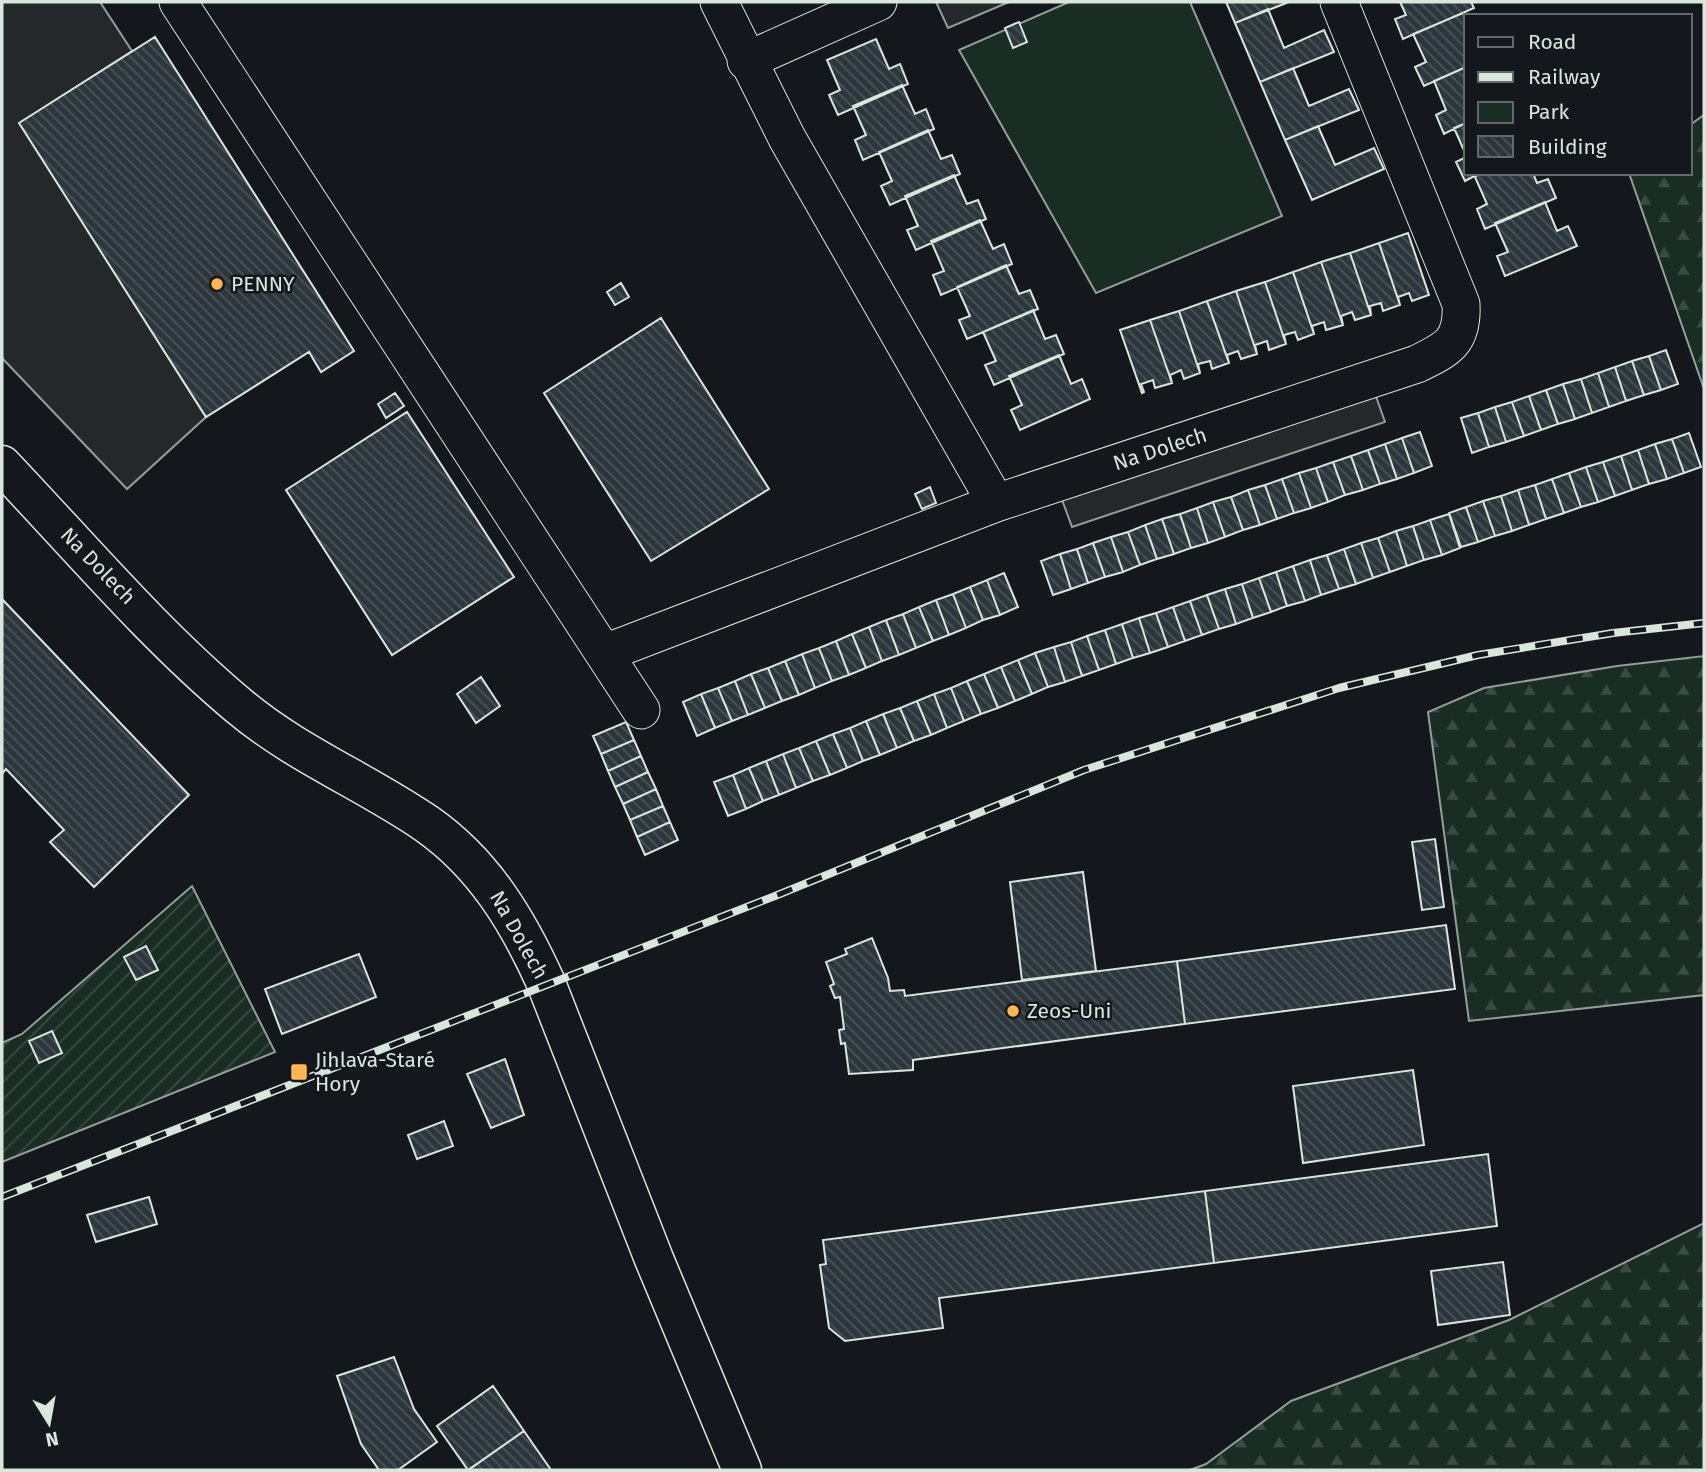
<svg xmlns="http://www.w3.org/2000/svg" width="1706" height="1472" font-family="'Fira Sans',sans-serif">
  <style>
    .forest { fill: url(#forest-firs); stroke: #939e99; stroke-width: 2 }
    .park { fill: #1a2d24; stroke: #939e99; stroke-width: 2 }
    .garden { fill: url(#garden-furrows); stroke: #939e99; stroke-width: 2 }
    .parking { fill: #24282b; stroke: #939e99; stroke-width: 2 }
    .building { fill: url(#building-back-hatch); stroke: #d8e6dc; stroke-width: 2 }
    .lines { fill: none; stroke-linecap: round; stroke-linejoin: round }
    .street-casing { stroke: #d8e6dc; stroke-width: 39 }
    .secondary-casing { stroke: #d8e6dc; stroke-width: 41 }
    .street { stroke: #14181c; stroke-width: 37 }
    .secondary { stroke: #14181c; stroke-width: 38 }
    .rail-casing { stroke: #d8e6dc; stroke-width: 8 }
    .rail { stroke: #14181c; stroke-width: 5; stroke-dasharray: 16; stroke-linecap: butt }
    .poi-dot { fill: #ffb74d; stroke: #14181c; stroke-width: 2.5 }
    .labels { text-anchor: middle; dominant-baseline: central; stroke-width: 5; stroke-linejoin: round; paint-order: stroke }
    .poi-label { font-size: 21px; fill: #d8e6dc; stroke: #14181c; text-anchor: start }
    .street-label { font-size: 21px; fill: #d8e6dc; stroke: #14181c }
  </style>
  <defs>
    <pattern id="forest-firs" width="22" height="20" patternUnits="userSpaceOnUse" patternTransform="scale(1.75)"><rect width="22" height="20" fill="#1a2d24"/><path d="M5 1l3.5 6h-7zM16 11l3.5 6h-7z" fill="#3b4b43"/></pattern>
    <pattern id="garden-furrows" width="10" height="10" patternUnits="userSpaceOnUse" patternTransform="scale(1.75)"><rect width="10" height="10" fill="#1a2d24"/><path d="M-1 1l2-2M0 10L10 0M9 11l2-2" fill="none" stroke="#3b4b43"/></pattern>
    <pattern id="building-back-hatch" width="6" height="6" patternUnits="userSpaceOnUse" patternTransform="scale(1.75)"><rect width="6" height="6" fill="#2c363c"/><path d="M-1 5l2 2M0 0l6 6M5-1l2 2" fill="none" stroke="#4a5358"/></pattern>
  </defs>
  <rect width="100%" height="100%" fill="#14181c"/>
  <!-- forest -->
  <path class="forest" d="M 1704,115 L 1704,389 L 1629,173 L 1690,173 L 1690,125 Z
    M 1704,656 L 1704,995 L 1469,1021 L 1428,712 L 1484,688 L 1617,666 Z
    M 1704,1223 L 1704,1470 L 1190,1470 L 1206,1464 L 1291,1401 L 1509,1320 Z"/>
  <!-- park -->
  <path class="park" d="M 1069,2 L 1190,2 L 1282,216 L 1096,293 L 959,50 Z"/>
  <!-- garden -->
  <path class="garden" d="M 192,886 L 275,1052 L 2,1162 L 2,1043 L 22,1034 Z"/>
  <!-- parking -->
  <path class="parking" d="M 2,2 L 100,2 L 132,51 L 20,123 L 206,417 L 127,489 L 2,358 Z
    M 936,2 L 1009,2 L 948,28 Z
    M 1374,391 L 1385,422 L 1072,527 L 1061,497 Z"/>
  <!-- building -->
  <path class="building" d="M 1226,2 L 1289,2 L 1235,23 Z
    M 1400,2 L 1471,2 L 1474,8 L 1403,39 L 1395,19 L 1406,15 Z
    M 1268,9 L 1284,48 L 1324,30 L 1334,52 L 1260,82 L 1235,23 Z
    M 1463,13 L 1466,20 L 1466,67 L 1424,86 L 1415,67 L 1426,62 L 1413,34 Z
    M 1019,22 L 1027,42 L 1013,48 L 1005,28 Z
    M 155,37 L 354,351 L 321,372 L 309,352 L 206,417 L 19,123 Z
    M 876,39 L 889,69 L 900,64 L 908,84 L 838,115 L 829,95 L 840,90 L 827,60 Z
    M 1466,67 L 1466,123 L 1444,134 L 1436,115 L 1446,110 L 1434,81 Z
    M 1293,68 L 1309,106 L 1349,89 L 1359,110 L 1285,140 L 1260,82 Z
    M 902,85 L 915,114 L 926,109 L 934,129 L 863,160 L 855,140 L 866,135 L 853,106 Z
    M 1466,123 L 1466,155 L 1454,128 Z
    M 1318,126 L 1335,165 L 1374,148 L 1384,169 L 1312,200 L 1285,140 Z
    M 928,130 L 941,159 L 952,155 L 960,174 L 890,205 L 881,186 L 892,181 L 879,152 Z
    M 1466,157 L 1466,173 L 1480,173 L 1465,181 L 1456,162 Z
    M 1480,173 L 1533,173 L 1537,183 L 1548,179 L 1556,198 L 1485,229 L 1477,209 L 1487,204 L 1475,177 Z
    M 954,175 L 967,204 L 978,200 L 986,219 L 916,250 L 907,230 L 918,226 L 905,196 Z
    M 1545,202 L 1557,231 L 1568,226 L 1577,246 L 1505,276 L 1497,256 L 1508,252 L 1495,223 Z
    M 980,220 L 993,249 L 1004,244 L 1012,264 L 941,295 L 933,275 L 944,271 L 931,241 Z
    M 1408,233 L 1429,295 L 1412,301 L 1409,293 L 1398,297 L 1400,305 L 1379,243 Z
    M 1379,243 L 1400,305 L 1383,311 L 1381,303 L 1370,306 L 1371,315 L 1350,253 Z
    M 1350,253 L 1371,315 L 1355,320 L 1352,312 L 1341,316 L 1343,325 L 1321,262 Z
    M 1321,262 L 1343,325 L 1326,330 L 1324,322 L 1312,326 L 1314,334 L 1293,272 Z
    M 1006,265 L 1019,294 L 1030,290 L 1038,309 L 967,339 L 959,320 L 970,316 L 957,287 Z
    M 1293,272 L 1314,334 L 1298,340 L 1295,332 L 1284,335 L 1286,344 L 1265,282 Z
    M 1265,282 L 1286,344 L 1269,350 L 1267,341 L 1255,345 L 1257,354 L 1236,291 Z
    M 621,283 L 629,297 L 615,305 L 607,292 Z
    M 1236,291 L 1257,354 L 1241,359 L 1238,351 L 1227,355 L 1229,363 L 1207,301 Z
    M 1207,301 L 1229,363 L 1212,369 L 1210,361 L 1198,364 L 1200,373 L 1179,311 Z
    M 1033,310 L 1045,339 L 1056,335 L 1064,354 L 994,385 L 985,365 L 996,361 L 983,332 Z
    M 1179,311 L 1200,373 L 1184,379 L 1181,370 L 1170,375 L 1172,383 L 1150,320 Z
    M 661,318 L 769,489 L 651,561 L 544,393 Z
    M 1150,320 L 1172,383 L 1155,388 L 1153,380 L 1141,384 L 1144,392 L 1142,393 L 1120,330 Z
    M 1666,350 L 1678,384 L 1661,390 L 1649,356 Z
    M 1059,355 L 1071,384 L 1082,379 L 1090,399 L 1020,430 L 1011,410 L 1022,405 L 1009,376 Z
    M 1649,356 L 1661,390 L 1644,395 L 1632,361 Z
    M 1632,361 L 1644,395 L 1626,401 L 1615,367 Z
    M 1615,367 L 1626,401 L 1609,407 L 1598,373 Z
    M 1598,373 L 1609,407 L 1592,413 L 1581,379 Z
    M 1581,379 L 1592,413 L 1575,419 L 1563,384 Z
    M 1563,384 L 1575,419 L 1558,424 L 1546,390 Z
    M 1546,390 L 1558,424 L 1541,430 L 1529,396 Z
    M 395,393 L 404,406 L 386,418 L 378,404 Z
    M 1529,396 L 1541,430 L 1524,436 L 1512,402 Z
    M 1512,402 L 1524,436 L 1506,442 L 1495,407 Z
    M 1495,407 L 1506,442 L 1489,447 L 1478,413 Z
    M 407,412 L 514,577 L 392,655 L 286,490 Z
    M 1478,413 L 1489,447 L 1472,453 L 1461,418 Z
    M 1420,432 L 1432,466 L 1414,473 L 1402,438 Z
    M 1689,433 L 1701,467 L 1684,473 L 1672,439 Z
    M 1402,438 L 1414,473 L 1397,479 L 1385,444 Z
    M 1672,439 L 1684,473 L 1667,479 L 1655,444 Z
    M 1385,444 L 1397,479 L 1380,484 L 1368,450 Z
    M 1655,444 L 1667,479 L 1649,484 L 1638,450 Z
    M 1368,450 L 1380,484 L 1363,490 L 1351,456 Z
    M 1638,450 L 1649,484 L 1632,490 L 1621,456 Z
    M 1351,456 L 1363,490 L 1345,495 L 1333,462 Z
    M 1621,456 L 1632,490 L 1615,496 L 1603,462 Z
    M 1333,462 L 1345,495 L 1328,502 L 1316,468 Z
    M 1603,462 L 1615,496 L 1598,502 L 1586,467 Z
    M 1586,467 L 1598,502 L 1581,507 L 1569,473 Z
    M 1316,468 L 1328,502 L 1311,508 L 1299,473 Z
    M 1299,473 L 1311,508 L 1294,513 L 1282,479 Z
    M 1569,473 L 1581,507 L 1564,513 L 1552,479 Z
    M 1282,479 L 1294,513 L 1277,519 L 1265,485 Z
    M 1552,479 L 1564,513 L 1546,519 L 1535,485 Z
    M 1265,485 L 1277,519 L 1260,525 L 1248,490 Z
    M 1535,485 L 1546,519 L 1529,525 L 1518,490 Z
    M 930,487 L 936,503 L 922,509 L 915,494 Z
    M 1248,490 L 1260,525 L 1243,530 L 1231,497 Z
    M 1518,490 L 1529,525 L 1512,531 L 1501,496 Z
    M 1501,496 L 1512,531 L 1495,536 L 1483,501 Z
    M 1231,497 L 1243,530 L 1225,537 L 1213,502 Z
    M 1483,501 L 1495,536 L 1478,542 L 1466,507 Z
    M 1213,502 L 1225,537 L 1208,543 L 1197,508 Z
    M 1466,507 L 1478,542 L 1461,547 L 1449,513 Z
    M 1197,508 L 1208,543 L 1191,548 L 1180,514 Z
    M 1180,514 L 1191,548 L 1174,554 L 1162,519 Z
    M 1449,514 L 1460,548 L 1442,555 L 1430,520 Z
    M 1162,519 L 1174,554 L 1157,559 L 1145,525 Z
    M 1430,520 L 1442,555 L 1424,560 L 1413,526 Z
    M 1145,525 L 1157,559 L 1140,565 L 1128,532 Z
    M 1413,526 L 1424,560 L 1407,566 L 1396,531 Z
    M 1396,531 L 1407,566 L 1390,572 L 1378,538 Z
    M 1128,532 L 1140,565 L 1123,572 L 1111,537 Z
    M 1111,537 L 1123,572 L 1105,577 L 1093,543 Z
    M 1378,538 L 1390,572 L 1373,578 L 1361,543 Z
    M 1093,543 L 1105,577 L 1088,583 L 1077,549 Z
    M 1361,543 L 1373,578 L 1356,584 L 1344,549 Z
    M 1077,549 L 1088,583 L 1071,589 L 1060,554 Z
    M 1344,549 L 1356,584 L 1339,589 L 1327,555 Z
    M 1060,554 L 1071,589 L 1053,595 L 1041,561 Z
    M 1327,555 L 1339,589 L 1321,595 L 1310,560 Z
    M 1310,560 L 1321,595 L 1305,601 L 1293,566 Z
    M 1293,566 L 1305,601 L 1287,606 L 1276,572 Z
    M 1276,572 L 1287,606 L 1271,612 L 1259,578 Z
    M 1004,573 L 1018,607 L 1000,615 L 987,580 Z
    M 1259,578 L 1271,612 L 1253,618 L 1242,584 Z
    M 987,580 L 1000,615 L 983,620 L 970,587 Z
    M 1242,584 L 1253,618 L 1236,624 L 1225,589 Z
    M 970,587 L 983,620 L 966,628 L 953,594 Z
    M 1225,589 L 1236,624 L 1219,629 L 1207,595 Z
    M 953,594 L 966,628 L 949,635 L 936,600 Z
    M 1207,595 L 1219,629 L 1202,635 L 1190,601 Z
    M 2,599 L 189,795 L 94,887 L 50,842 L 64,830 L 6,769 L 2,774 Z
    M 936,600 L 949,635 L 933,641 L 919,607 Z
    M 1190,601 L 1202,635 L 1185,641 L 1173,607 Z
    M 919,607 L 933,641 L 916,648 L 903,614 Z
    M 1173,607 L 1185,641 L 1168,647 L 1156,613 Z
    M 1156,613 L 1168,647 L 1150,653 L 1139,618 Z
    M 903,614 L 916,648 L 899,655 L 886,620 Z
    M 1139,618 L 1150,653 L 1133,658 L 1122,624 Z
    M 886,620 L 899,655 L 882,661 L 869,627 Z
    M 1122,624 L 1133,658 L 1116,664 L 1105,630 Z
    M 869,627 L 882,661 L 866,668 L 852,634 Z
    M 1105,630 L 1116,664 L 1099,670 L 1087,636 Z
    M 852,634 L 866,668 L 849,675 L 836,641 Z
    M 1087,636 L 1099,670 L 1082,676 L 1071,642 Z
    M 836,641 L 849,675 L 832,681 L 819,648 Z
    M 1071,642 L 1082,676 L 1065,682 L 1054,647 Z
    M 1054,647 L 1065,682 L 1048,687 L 1035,653 Z
    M 819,648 L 832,681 L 815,688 L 802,654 Z
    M 1035,653 L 1048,687 L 1032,694 L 1018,660 Z
    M 802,654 L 815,688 L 799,695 L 785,661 Z
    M 1018,660 L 1032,694 L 1015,701 L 1001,667 Z
    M 785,661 L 799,695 L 782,701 L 768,668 Z
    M 1001,667 L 1015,701 L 998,708 L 984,674 Z
    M 768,668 L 782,701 L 765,708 L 751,674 Z
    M 751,674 L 765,708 L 748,715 L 735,681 Z
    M 984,674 L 998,708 L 981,714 L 967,681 Z
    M 481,677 L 500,706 L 476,723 L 457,694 Z
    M 735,681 L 748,715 L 732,721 L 718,688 Z
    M 967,681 L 981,714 L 964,721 L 951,688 Z
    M 718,688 L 732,721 L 715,728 L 701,694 Z
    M 951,688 L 964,721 L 947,728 L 934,694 Z
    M 701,694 L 715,728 L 697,736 L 683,702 Z
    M 934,694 L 947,728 L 931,735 L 917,701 Z
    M 917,701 L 931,735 L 914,741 L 900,708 Z
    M 900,708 L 914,741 L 897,748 L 883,714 Z
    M 883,714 L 897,748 L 880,755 L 866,721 Z
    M 866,721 L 880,755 L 863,761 L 850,728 Z
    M 626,722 L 634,740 L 601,754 L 593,736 Z
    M 850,728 L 863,761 L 847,768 L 833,734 Z
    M 833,734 L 847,768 L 830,775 L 816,741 Z
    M 634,740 L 641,756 L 608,771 L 601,754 Z
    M 816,741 L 830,775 L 813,781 L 799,748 Z
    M 799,748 L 813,781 L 796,788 L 783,754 Z
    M 783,754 L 796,788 L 779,795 L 766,761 Z
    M 641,756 L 648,772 L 615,787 L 608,771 Z
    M 766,761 L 779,795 L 763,801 L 749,768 Z
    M 749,768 L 763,801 L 746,809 L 733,775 Z
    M 648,772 L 656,789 L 623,804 L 615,787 Z
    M 733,775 L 746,809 L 728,816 L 714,782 Z
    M 656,789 L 663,806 L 630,820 L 623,804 Z
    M 663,806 L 670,822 L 637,837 L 630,820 Z
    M 670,822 L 678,840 L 645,855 L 637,837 Z
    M 1435,839 L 1444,907 L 1422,910 L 1412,842 Z
    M 1083,872 L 1096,971 L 1022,980 L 1010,882 Z
    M 1446,925 L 1455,989 L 1185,1024 L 1177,961 Z
    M 872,938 L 888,978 L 890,991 L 904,990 L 905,996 L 1177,961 L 1185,1024 L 913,1060 L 913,1070 L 849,1074 L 845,1043 L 841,1044 L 839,1030 L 844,1029 L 840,997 L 835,998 L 830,986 L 834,984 L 826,962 L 847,954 L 845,949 Z
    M 146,946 L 158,970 L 136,980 L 124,957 Z
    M 359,954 L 376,997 L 282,1034 L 265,989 Z
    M 52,1031 L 62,1053 L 39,1063 L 29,1041 Z
    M 505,1059 L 524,1115 L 491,1128 L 467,1074 Z
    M 1413,1070 L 1424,1145 L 1303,1163 L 1293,1086 Z
    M 444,1121 L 453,1146 L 417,1159 L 408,1135 Z
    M 1488,1154 L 1497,1226 L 1214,1263 L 1205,1191 Z
    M 1205,1191 L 1214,1263 L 939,1298 L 943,1328 L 845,1341 L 829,1328 L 820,1265 L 826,1264 L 823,1240 Z
    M 149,1197 L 157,1224 L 96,1242 L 87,1215 Z
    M 1503,1262 L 1510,1315 L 1438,1325 L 1431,1271 Z
    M 394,1357 L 414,1409 L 437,1442 L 398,1470 L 379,1470 L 361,1444 L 337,1376 Z
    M 493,1386 L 524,1431 L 468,1470 L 437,1426 Z
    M 524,1431 L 551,1470 L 471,1470 L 470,1469 Z"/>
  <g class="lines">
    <defs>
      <path id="street" d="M 178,2 L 641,710
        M 719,2 L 787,138 L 996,503 L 1417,364 C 1448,349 1463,342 1461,304 L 1339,2
        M 746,61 L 878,2
        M 605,653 L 996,503"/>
      <path id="secondary" d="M 2,465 C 79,546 153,634 239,706 C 296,754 366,782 427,824 C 484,864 518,921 546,983 L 654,1259 L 742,1470"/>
    </defs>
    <!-- street casing -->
    <use href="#street" class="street-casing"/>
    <!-- secondary casing -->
    <use href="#secondary" class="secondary-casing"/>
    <!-- street -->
    <use href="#street" class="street"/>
    <!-- secondary -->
    <use href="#secondary" class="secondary"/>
    <defs>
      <path id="rail" d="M 2,1197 L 775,896 L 1084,770 L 1339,688 L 1478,655 L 1613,633 L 1704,623"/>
    </defs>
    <!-- rail casing -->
    <use href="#rail" class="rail-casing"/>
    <!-- rail -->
    <use href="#rail" class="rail"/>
  </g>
  <!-- markers -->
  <g class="poi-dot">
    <circle cx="217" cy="284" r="7"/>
    <circle cx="1013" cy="1011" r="7"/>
    <rect x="290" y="1063" width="18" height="18" rx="3.5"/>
  </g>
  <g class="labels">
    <!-- poi labels -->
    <g class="poi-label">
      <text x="231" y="284">PENNY</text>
      <text x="1027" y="1011">Zeos-Uni</text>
      <text x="315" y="1060">Jihlava-Staré<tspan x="315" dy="24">Hory</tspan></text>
    </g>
    <!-- street labels -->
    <g class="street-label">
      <text transform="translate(1160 449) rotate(-18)">Na Dolech</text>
      <text transform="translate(98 566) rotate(46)">Na Dolech</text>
      <text transform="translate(519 935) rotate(61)">Na Dolech</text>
    </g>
  </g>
  <!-- border -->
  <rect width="1706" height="1472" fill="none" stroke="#d8e6dc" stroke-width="7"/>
  <!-- legend -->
  <rect x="1464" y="14" width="228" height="161" fill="#14181c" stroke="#626a69" stroke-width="2"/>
  <rect x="1478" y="37" width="35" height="10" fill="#14181c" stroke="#626a69" stroke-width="2"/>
  <text x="1528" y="49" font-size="21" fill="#d8e6dc">Road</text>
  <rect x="1478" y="72" width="35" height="10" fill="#d8e6dc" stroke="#626a69" stroke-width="2"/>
  <text x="1528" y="84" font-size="21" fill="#d8e6dc">Railway</text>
  <rect x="1478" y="102" width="35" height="21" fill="#1a2d24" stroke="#626a69" stroke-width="2"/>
  <text x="1528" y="119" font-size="21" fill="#d8e6dc">Park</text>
  <rect x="1478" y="136" width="35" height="21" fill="url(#building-back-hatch)" stroke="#626a69" stroke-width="2"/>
  <text x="1528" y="154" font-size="21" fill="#d8e6dc">Building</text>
  <!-- north arrow -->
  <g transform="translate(49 1423) rotate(169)" stroke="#14181c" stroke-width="5" paint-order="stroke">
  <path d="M0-5L12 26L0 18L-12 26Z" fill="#d8e6dc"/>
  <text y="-10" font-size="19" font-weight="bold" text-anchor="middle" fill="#d8e6dc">N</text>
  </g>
</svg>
